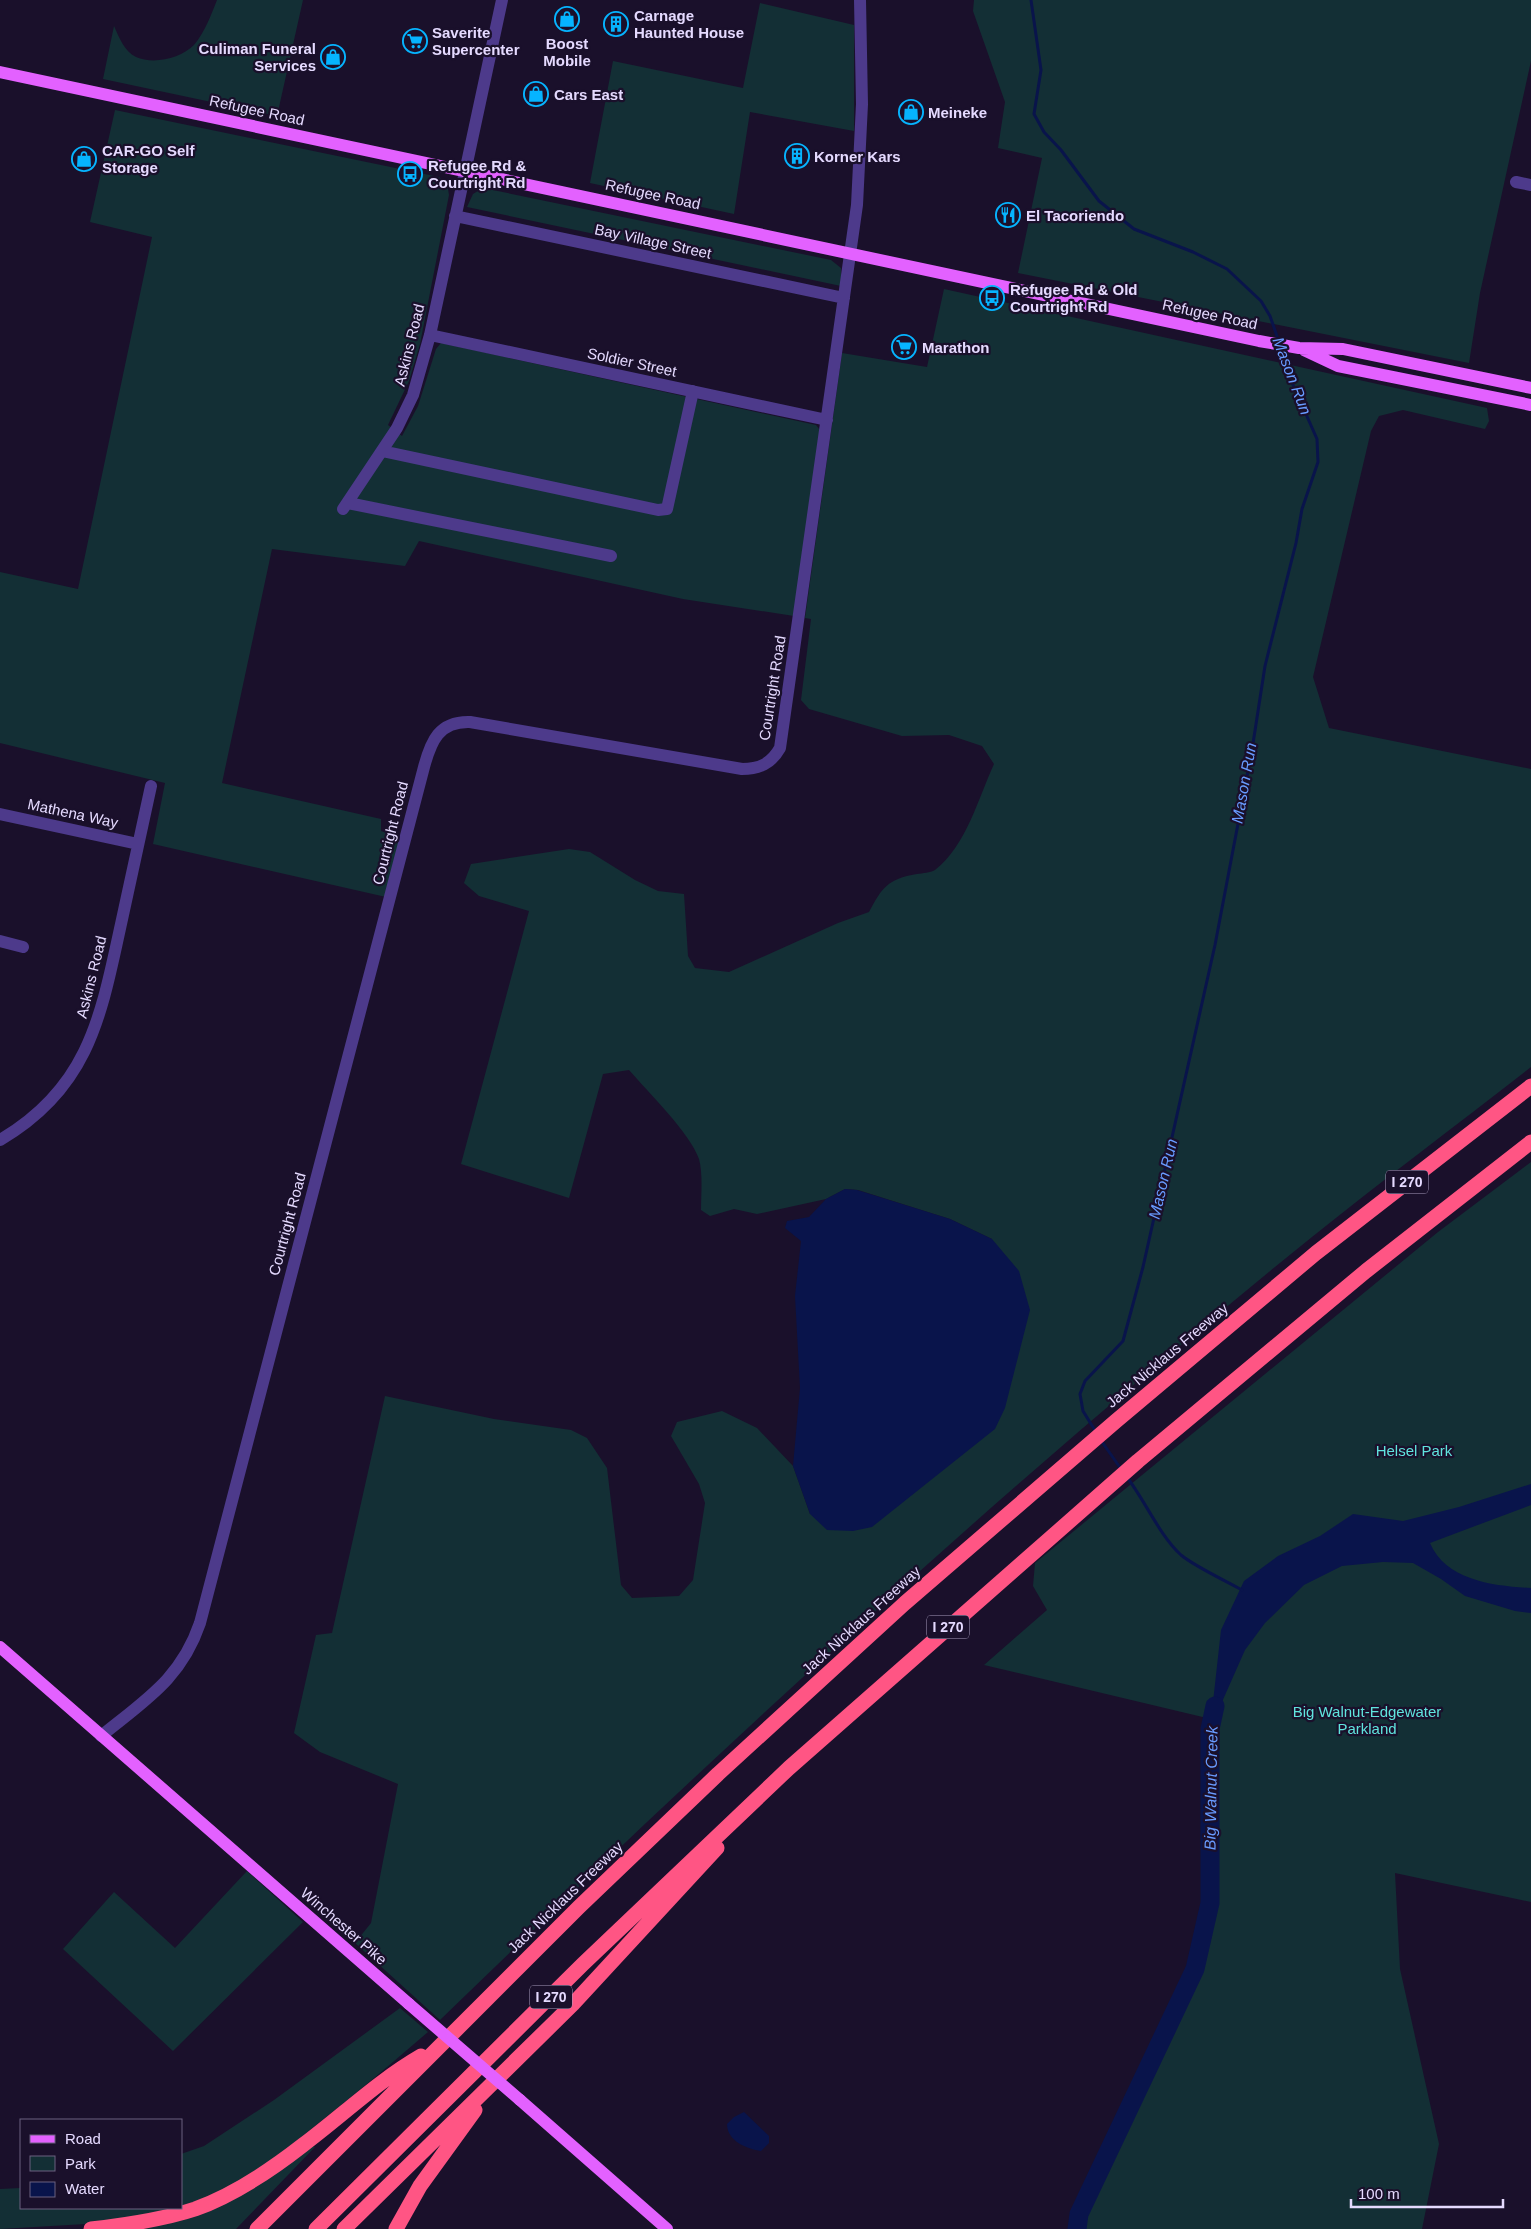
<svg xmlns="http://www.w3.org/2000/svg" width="1531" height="2229" font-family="Helvetica,sans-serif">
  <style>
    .green { fill: #132f35 }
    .water { fill: #09144b }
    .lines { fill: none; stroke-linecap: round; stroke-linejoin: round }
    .stream { stroke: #09144b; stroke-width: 3 }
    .river { stroke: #09144b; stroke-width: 19 }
    .minor { stroke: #4d3a8b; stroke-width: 12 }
    .major { stroke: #e361ff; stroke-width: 12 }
    .highway { stroke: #ff5584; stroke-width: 15 }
    .major-bridge { stroke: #e361ff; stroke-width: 12 }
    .labels { text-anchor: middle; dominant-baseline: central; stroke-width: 4.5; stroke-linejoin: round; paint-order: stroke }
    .shield { fill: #1a102b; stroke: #a89dbf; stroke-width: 1 }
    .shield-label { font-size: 14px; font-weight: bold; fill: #e5daff }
    .poi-label { font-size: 15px; font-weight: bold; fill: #e5daff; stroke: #1a102b; text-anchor: start }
    .street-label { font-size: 15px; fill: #e5daff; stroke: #1a102b }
    .park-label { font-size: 15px; fill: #60e4de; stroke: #1a102b }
    .water-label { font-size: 16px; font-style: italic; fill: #689bff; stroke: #1a102b }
  </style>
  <rect width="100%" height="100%" fill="#1a102b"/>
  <!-- green -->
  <path class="green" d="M 217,0 L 303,0 L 277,116 L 103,79 L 114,26 C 119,37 124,51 136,57 C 154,65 181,58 194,45 C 205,32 211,15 217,0 Z
    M 974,0 L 1531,0 L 1531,61 L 1480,293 L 1469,363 L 1018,273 L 1042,158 L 998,148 L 1005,102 L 973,11 Z
    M 760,3 L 854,25 L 854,131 L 750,112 L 734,214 L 590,183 L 613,61 L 743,88 Z
    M 115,110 L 439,177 L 447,183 L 449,195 L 420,344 L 409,381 L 388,425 L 402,436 L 418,406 L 436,349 L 441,343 L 816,425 L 820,430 L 794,616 L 683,599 L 419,541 L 405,566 L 272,549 L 222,783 L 381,819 L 381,831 L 401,838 L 386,897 L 153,844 L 165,783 L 0,743 L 0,572 L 78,589 L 152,237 L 90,222 Z
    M 483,188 L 831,260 L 841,268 L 841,286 L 467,207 L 473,194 Z
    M 944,289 L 1487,408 L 1489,421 L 1485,429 L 1403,410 L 1379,416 L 1371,431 L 1313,677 L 1329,728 L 1531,769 L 1531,1067 C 1458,1124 1384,1179 1312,1237 C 1008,1482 721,1748 440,2020 L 355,1943 L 371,1923 L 398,1784 L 320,1752 L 294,1733 L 316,1635 L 332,1633 L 385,1396 L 494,1419 L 571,1430 L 587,1438 L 607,1468 L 621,1585 L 632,1598 L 679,1596 L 693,1580 L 705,1503 L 699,1484 L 671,1436 L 677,1422 L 722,1411 L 757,1428 L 793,1466 L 810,1514 L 992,1239 L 950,1219 L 858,1190 L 845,1189 L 826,1199 L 757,1214 L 734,1209 L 710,1216 L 701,1210 C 701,1194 703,1174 699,1159 C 690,1133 648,1092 629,1070 L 603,1074 L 569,1198 L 461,1164 L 529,911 L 479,896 L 464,883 L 471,864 L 569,849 L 590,852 L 635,880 L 658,891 L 684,894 L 688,956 L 695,968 L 729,972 L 838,923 L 869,912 C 882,888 887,879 917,874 C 923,873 930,873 935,870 C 966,846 978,799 994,764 L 982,746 L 949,735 L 902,736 L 809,709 L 801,700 L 811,619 L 805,618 L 842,353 L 927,367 Z
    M 1531,1162 L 1531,1902 L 1395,1873 L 1400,1969 L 1439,2144 L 1422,2229 L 1077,2229 L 1079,2214 L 1195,1969 L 1210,1903 L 1211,1719 L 984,1665 L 1047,1610 L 1033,1586 L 1035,1563 L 1438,1232 Z
    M 247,1871 L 303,1922 L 173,2051 L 63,1949 L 114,1892 L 175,1948 Z
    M 400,2008 L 428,2032 C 392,2063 357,2093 320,2122 C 276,2157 237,2190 181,2206 L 181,2154 L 204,2146 L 274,2100 Z
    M 311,2146 L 315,2147 L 236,2229 L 128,2229 L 178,2218 Z
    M 21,2188 L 21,2208 L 175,2208 L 103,2223 L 0,2229 L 0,2189 Z"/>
  <!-- water -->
  <path class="water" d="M 845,1189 L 857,1190 L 950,1219 L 992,1239 L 1019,1271 L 1030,1310 L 1005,1408 L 995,1429 L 872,1527 L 853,1531 L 827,1530 L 810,1514 L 793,1466 L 800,1388 L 795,1296 L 801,1241 L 785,1228 L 787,1221 L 809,1217 L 826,1199 Z
    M 1531,1484 L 1531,1505 L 1430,1543 C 1446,1581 1495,1586 1531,1588 L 1531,1613 L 1515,1611 L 1465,1596 L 1441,1579 L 1413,1563 L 1383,1562 L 1342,1566 L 1304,1585 L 1265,1623 L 1245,1650 L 1210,1729 L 1221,1630 L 1244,1581 L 1278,1556 L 1320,1536 L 1353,1514 L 1403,1521 L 1459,1507 Z
    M 744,2112 L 769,2136 L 769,2143 L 761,2151 C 747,2149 727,2141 727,2124 L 734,2117 Z"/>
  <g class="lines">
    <!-- stream -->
    <path class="stream" d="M 1031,0 L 1041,70 L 1034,114 L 1044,132 L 1061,150 L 1099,201 L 1134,229 L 1193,252 L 1227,269 L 1261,301 L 1270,316 L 1279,342
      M 1096,1432 L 1083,1411 L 1080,1394 L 1085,1381 L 1123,1341 L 1143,1267 L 1215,945 L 1252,750 L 1265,666 L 1296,543 L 1302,509 L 1318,462 L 1317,439 L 1290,378 L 1280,348
      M 1100,1439 L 1121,1469
      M 1126,1476 C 1145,1500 1159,1535 1181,1555 C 1194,1566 1226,1581 1242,1590"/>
    <!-- river -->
    <path class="river" d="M 1077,2229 L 1079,2214 L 1195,1969 L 1210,1903 L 1210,1729 L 1215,1706"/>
    <!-- minor -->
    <path class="minor" d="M 1516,182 L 1531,185
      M 455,216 L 844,298
      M 430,335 L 827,420
      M 382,451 L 658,510 L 667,509 L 693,391
      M 348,503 L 611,556
      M 343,509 L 397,428 L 413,395 L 430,335 L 502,0
      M 0,814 L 138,844
      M 0,941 L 23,947
      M 0,1140 C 89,1088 101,1016 121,924 C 131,878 141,832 151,786
      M 101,1736 C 145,1700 181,1679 200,1623 L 424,767 C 431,741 439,721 470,722 L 742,769 C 759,769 771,764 780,748 L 857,205 L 862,104 L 860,0"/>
    <!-- major -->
    <path class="major" d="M 0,72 L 1259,341 L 1299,348 L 1343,349 L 1531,388
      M 1304,350 L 1338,366 L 1531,405
      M 0,1647 L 409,2004
      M 520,2100 L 667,2229"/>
    <!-- highway -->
    <path class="highway" d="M 91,2229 C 125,2225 162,2220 195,2209 C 234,2195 271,2170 303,2145 C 343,2115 378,2081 421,2056
      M 257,2229 L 579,1907 L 718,1774 L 905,1603 L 1116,1421 L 1316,1253 L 1531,1086
      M 316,2229 L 583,1964 L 789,1768 L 1138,1461 L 1366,1271 L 1531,1142
      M 344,2229 L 573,2004 L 717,1848
      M 396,2229 L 420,2186 L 475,2110"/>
    <!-- major-bridge -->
    <path class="major-bridge" d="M 409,2004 L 520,2100"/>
  </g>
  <!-- icons -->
  <defs>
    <symbol id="shop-ring" viewBox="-11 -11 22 22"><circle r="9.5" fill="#1a102b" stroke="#06b4ff" stroke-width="1.5"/><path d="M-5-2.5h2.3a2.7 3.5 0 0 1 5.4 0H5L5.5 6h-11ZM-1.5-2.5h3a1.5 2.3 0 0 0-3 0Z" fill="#06b4ff"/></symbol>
    <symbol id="building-ring" viewBox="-11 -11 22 22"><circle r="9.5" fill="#1a102b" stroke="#06b4ff" stroke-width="1.5"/><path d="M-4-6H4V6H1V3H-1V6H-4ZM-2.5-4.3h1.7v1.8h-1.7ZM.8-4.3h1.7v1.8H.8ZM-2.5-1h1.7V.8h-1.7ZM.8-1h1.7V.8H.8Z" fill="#06b4ff"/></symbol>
    <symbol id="supermarket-ring" viewBox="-11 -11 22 22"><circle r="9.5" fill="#1a102b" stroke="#06b4ff" stroke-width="1.5"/><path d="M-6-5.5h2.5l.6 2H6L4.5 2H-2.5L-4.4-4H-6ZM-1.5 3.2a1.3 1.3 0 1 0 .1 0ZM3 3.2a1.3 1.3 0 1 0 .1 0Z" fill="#06b4ff"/></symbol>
    <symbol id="bus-ring" viewBox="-11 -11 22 22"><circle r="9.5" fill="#1a102b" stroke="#06b4ff" stroke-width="1.5"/><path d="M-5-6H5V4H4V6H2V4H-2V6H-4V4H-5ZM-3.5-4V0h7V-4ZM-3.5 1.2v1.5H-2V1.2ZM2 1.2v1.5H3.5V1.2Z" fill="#06b4ff"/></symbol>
    <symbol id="restaurant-ring" viewBox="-11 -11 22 22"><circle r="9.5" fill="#1a102b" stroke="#06b4ff" stroke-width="1.5"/><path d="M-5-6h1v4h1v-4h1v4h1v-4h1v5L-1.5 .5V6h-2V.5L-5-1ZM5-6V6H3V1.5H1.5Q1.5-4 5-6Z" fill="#06b4ff"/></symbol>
  </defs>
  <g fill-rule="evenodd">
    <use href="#shop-ring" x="553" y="5" width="28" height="28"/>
    <use href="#building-ring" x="602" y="10" width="28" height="28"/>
    <use href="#supermarket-ring" x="401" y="27" width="28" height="28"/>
    <use href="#shop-ring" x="319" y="43" width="28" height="28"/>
    <use href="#shop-ring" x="522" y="80" width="28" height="28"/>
    <use href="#shop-ring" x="897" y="98" width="28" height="28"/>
    <use href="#building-ring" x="783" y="142" width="28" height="28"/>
    <use href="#shop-ring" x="70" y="145" width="28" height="28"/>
    <use href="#bus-ring" x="396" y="160" width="28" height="28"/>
    <use href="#restaurant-ring" x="994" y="201" width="28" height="28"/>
    <use href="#bus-ring" x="978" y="284" width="28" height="28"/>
    <use href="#supermarket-ring" x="890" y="333" width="28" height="28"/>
  </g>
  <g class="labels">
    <!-- shield labels -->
    <g class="shield">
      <rect x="1386" y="1170.5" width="42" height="23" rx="4"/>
      <rect x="927" y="1615.5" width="42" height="23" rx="4"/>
      <rect x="530" y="1985.5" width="42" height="23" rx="4"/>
    </g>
    <g class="shield-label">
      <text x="1407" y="1182">I 270</text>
      <text x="948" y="1627">I 270</text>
      <text x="551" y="1997">I 270</text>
    </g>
    <!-- poi labels -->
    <g class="poi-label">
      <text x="634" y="15">Carnage<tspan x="634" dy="17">Haunted House</tspan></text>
      <text x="432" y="32">Saverite<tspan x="432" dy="17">Supercenter</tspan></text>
      <text x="567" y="43" text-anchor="middle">Boost<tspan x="567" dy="17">Mobile</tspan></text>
      <text x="316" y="48" text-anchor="end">Culiman Funeral<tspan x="316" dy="17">Services</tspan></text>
      <text x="554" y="94">Cars East</text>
      <text x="928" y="112">Meineke</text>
      <text x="102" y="150">CAR-GO Self<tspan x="102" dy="17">Storage</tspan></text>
      <text x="814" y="156">Korner Kars</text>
      <text x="428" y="165">Refugee Rd &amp;<tspan x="428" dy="17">Courtright Rd</tspan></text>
      <text x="1026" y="215">El Tacoriendo</text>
      <text x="1010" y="289">Refugee Rd &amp; Old<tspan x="1010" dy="17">Courtright Rd</tspan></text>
      <text x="922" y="347">Marathon</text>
    </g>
    <!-- street labels -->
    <g class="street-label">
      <text transform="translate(257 110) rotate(12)">Refugee Road</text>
      <text transform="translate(653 194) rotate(12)">Refugee Road</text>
      <text transform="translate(653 241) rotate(12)">Bay Village Street</text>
      <text transform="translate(1210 314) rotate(12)">Refugee Road</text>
      <text transform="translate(409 345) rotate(-76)">Askins Road</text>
      <text transform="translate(632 362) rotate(12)">Soldier Street</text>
      <text transform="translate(772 688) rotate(-81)">Courtright Road</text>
      <text transform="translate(73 813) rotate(12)">Mathena Way</text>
      <text transform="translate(390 833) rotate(-76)">Courtright Road</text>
      <text transform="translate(91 977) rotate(-76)">Askins Road</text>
      <text transform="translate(287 1224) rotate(-75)">Courtright Road</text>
      <text transform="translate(1167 1355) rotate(-40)">Jack Nicklaus Freeway</text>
      <text transform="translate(861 1620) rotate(-42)">Jack Nicklaus Freeway</text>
      <text transform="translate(565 1897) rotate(-44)">Jack Nicklaus Freeway</text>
      <text transform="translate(344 1926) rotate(41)">Winchester Pike</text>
    </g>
    <!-- park labels -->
    <g class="park-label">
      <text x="1414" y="1450">Helsel Park</text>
      <text x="1367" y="1711">Big Walnut-Edgewater<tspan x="1367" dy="17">Parkland</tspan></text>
    </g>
    <!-- water labels -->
    <g class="water-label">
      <text transform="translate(1292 376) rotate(69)">Mason Run</text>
      <text transform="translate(1244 783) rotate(-80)">Mason Run</text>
      <text transform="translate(1163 1179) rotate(-77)">Mason Run</text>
      <text transform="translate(1211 1788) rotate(-89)">Big Walnut Creek</text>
    </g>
  </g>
  <!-- legend -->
  <rect x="20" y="2119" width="162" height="90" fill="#1a102b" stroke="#6b6180"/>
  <rect x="30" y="2135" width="25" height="8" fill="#e361ff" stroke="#6b6180"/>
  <text x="65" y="2144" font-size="15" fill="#e5daff">Road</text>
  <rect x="30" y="2156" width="25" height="15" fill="#132f35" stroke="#6b6180"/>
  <text x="65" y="2169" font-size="15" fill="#e5daff">Park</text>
  <rect x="30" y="2182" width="25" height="15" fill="#09144b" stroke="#6b6180"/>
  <text x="65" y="2194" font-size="15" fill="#e5daff">Water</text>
  <!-- scale -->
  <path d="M1351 2199v8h152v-8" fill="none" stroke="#e5daff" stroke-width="2.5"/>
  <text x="1358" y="2199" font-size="15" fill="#e5daff" stroke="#1a102b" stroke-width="4" paint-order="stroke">100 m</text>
</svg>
